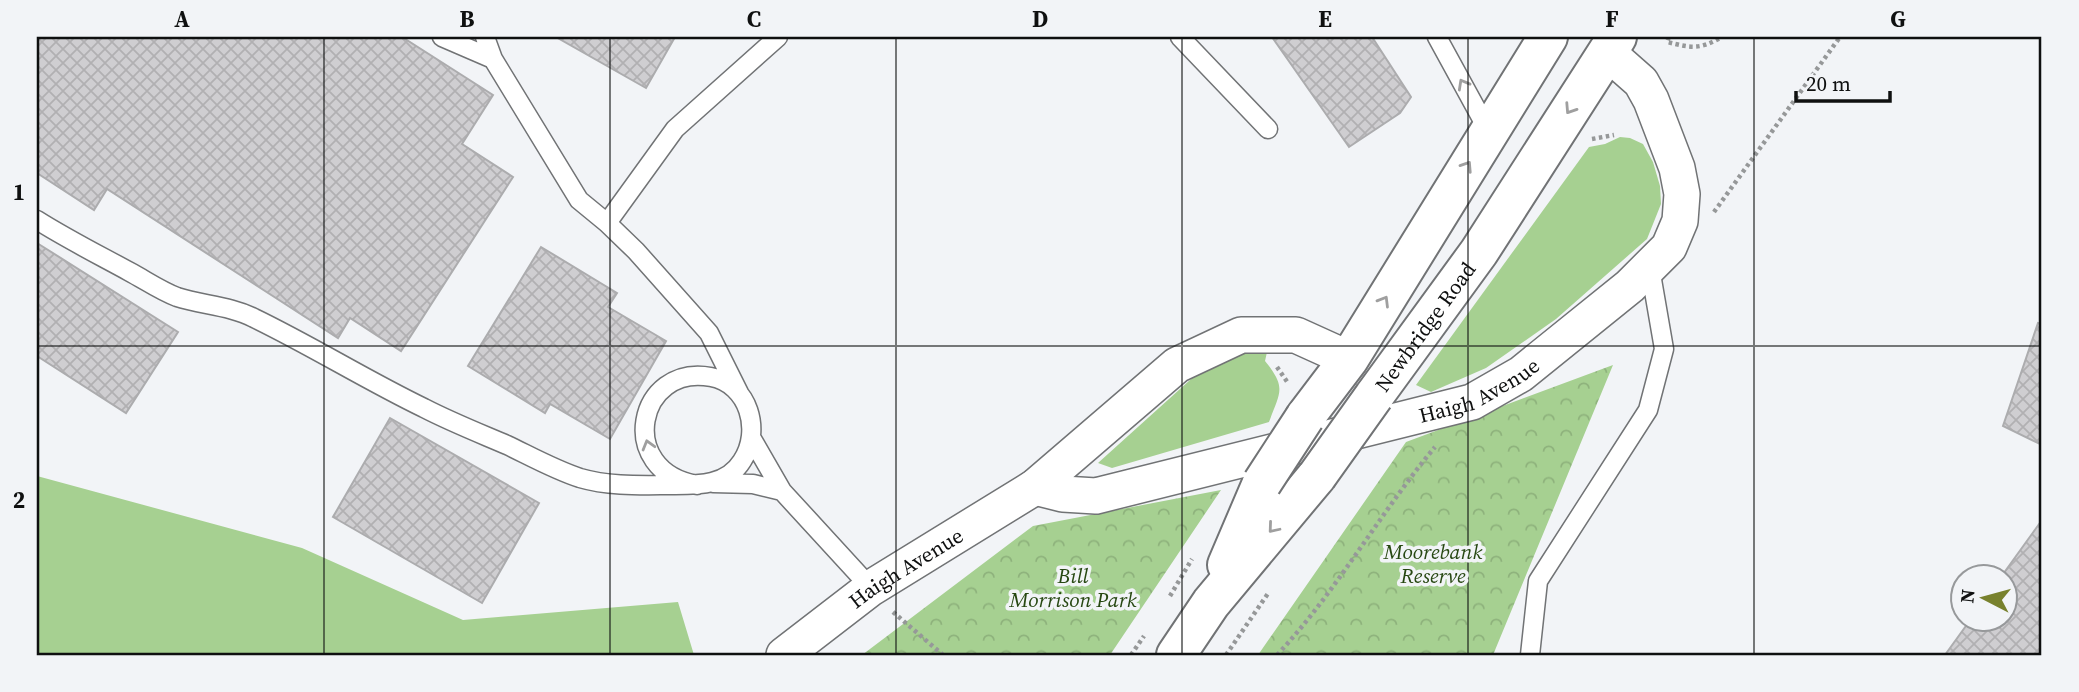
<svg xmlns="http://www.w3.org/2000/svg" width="2079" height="692" font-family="'Source Serif 4',serif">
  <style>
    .green { fill: #a6d091 }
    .park { fill: url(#park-crowns) }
    .building { fill: url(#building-cross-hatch); stroke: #acacae; stroke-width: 2 }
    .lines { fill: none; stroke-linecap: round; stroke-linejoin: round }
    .service-casing { stroke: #717375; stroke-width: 21 }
    .minor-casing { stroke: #717375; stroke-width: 38 }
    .trunk-casing { stroke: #717375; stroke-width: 42 }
    .path { stroke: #969899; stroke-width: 4.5; stroke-dasharray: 3.5 3.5; stroke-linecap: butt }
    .service { stroke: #fff; stroke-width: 18 }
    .minor { stroke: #fff; stroke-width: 35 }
    .trunk { stroke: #fff; stroke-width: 38 }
    .trunk-bridge-casing { stroke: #717375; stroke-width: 42; stroke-linecap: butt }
    .trunk-bridge { stroke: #fff; stroke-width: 38 }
    .oneway { stroke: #9f9f9f }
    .grid { fill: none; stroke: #0f1010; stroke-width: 2; stroke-opacity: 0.55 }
    .labels { text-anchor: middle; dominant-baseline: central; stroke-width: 7; stroke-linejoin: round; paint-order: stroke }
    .street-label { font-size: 21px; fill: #0f1010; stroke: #f2f4f7 }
    .park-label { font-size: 21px; font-style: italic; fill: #274812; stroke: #f2f4f7 }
    .neatline { fill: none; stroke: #0f1010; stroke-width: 2.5 }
    .grid-label { font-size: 23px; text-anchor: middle; font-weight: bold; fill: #0f1010 }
  </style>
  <defs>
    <pattern id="park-crowns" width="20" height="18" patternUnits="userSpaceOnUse" patternTransform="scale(1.75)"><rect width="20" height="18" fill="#a6d091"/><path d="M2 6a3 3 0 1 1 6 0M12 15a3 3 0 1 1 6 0" fill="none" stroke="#8eb27c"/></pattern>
    <pattern id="building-cross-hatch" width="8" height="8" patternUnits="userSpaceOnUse" patternTransform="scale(1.75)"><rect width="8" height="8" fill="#cfced1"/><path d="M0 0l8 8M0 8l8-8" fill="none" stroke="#b1b0b2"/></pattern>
  </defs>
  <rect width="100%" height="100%" fill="#f2f4f7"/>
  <!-- green -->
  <path class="green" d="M 1620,137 L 1630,138 L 1643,144 L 1653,162 L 1660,186 L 1661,204 L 1647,239 L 1556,319 L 1486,368 L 1431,392 L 1416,385 L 1589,147 L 1605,144 Z
    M 1244,349 L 1267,352 L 1265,361 C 1287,388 1280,392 1269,422 L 1112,468 L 1098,463 L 1200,371 Z
    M 37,476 L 302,548 L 463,620 L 678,602 L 694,655 L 37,655 Z"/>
  <!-- park -->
  <path class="park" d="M 1613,365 L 1493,655 L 1258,655 L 1406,442 Z
    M 1221,490 L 1110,655 L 862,655 L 1033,526 Z"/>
  <!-- building -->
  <path class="building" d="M 37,37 L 402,37 L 493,95 L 462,144 L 513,177 L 401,351 L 350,318 L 338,338 L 107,189 L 94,210 L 37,173 Z
    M 556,37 L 675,37 L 646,88 Z
    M 1272,37 L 1372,37 L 1411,97 L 1400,113 L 1349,147 Z
    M 37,243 L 178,332 L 126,413 L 37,356 Z
    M 541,247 L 617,293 L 608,307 L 666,341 L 610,439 L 550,404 L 545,413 L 468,366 Z
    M 2038,323 L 2042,324 L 2042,445 L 2003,426 Z
    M 390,418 L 539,503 L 482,603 L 333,517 Z
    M 2042,520 L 2042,655 L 1945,655 L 1971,619 L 2006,619 L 2006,577 L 2001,577 Z"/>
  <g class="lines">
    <defs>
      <path id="service" d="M 442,37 L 493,59
        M 485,37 L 493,59 L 579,200 L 607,223
        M 1180,37 L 1268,129
        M 1437,37 L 1489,132
        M 37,220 C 67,239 99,255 130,272 C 145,280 161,291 177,297 C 202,305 231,306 254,318 C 312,346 366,380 424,408 C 451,422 479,433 507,445 C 530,456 555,470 580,478 C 611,487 644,485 675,485 C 700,485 727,485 742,461 C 762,431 749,384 711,377 C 637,363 615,471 697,485
        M 739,393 L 709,333 L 636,251 L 607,223 L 675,129 L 778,37
        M 752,439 L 782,491 L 871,588
        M 713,483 L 753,484 L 782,491
        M 1530,655 L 1538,581 L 1648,410 L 1664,349 L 1650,268"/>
      <g id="minor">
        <path id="s1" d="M 1035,487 L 1063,494 L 1096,496 L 1472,402 L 1521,374 L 1630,286 L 1669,247 L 1680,221 L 1682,194 L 1677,168 L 1651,100 L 1641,82 L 1607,52"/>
        <path id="s2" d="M 784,655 L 871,588 L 1035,487 L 1177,365 L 1241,335 L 1296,335 L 1349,359"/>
      </g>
      <g id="trunk">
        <path id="s3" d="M 1374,396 L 1479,252 L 1617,37"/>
        <path d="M 1305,417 L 1349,359 L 1548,37"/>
        <path d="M 1227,565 L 1262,483"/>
        <path d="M 1176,655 L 1211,603 L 1317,476"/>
      </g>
    </defs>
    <!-- service casing -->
    <use href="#service" class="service-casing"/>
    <!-- minor casing -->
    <use href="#minor" class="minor-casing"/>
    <!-- trunk casing -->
    <use href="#trunk" class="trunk-casing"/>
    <!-- path -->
    <path class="path" d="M 1669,37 L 1667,42 C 1692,48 1699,50 1722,37
      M 1592,139 L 1614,135
      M 1714,212 L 1840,37
      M 1277,367 L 1288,383
      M 1170,596 L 1192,559
      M 893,612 L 943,655
      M 1131,655 L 1144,636
      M 1226,655 L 1269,592
      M 1277,655 C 1337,591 1379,514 1435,447"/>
    <!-- service -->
    <use href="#service" class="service"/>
    <!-- minor -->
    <use href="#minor" class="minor"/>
    <!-- trunk -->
    <use href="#trunk" class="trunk"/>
    <defs>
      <path id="trunk-bridge" d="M 1317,476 L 1374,396
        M 1262,483 L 1305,417"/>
    </defs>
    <!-- trunk-bridge casing -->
    <use href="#trunk-bridge" class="trunk-bridge-casing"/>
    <!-- trunk-bridge -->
    <use href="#trunk-bridge" class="trunk-bridge"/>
  </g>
  <!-- one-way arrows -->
  <defs><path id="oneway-chevron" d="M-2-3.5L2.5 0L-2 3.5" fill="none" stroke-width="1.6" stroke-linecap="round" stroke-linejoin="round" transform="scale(1.75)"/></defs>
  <g class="oneway">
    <use href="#oneway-chevron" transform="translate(1463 84) rotate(-119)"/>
    <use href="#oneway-chevron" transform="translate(1570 109) rotate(123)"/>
    <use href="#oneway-chevron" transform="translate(1467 166) rotate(-57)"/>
    <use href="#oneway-chevron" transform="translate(1384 301) rotate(-59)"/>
    <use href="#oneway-chevron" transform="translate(648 445) rotate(-106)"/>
    <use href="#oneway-chevron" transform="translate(1273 528) rotate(130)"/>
  </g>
  <!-- grid -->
  <path class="grid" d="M 324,37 L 324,655M 610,37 L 610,655M 896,37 L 896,655M 1182,37 L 1182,655M 1468,37 L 1468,655M 1754,37 L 1754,655M 37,346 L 2042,346"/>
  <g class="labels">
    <!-- street labels -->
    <g class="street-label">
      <text stroke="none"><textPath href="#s3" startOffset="86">Newbridge Road</textPath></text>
      <text stroke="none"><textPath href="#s1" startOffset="460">Haigh Avenue</textPath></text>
      <text stroke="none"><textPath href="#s2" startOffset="150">Haigh Avenue</textPath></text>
    </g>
    <!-- park labels -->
    <g class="park-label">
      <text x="1433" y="551">Moorebank<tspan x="1433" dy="24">Reserve</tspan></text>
      <text x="1073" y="575">Bill<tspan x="1073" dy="24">Morrison Park</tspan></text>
    </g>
  </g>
  <!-- border -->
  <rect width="2079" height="692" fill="none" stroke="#f2f4f7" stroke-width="77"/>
  <!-- north arrow -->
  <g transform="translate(1984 598) rotate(276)"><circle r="33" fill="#f2f4f7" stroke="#97999b" stroke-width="2"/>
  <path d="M0-5L12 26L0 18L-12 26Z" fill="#78812d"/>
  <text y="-10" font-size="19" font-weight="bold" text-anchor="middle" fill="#0f1010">N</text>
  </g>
  <!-- scale -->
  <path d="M1796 91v10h94v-10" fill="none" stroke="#0f1010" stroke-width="3.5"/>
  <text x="1806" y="91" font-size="21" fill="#0f1010" stroke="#f2f4f7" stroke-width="5" paint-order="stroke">20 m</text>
  <rect x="38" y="38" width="2002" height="616" class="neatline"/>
  <g class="grid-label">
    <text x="182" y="27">A</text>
    <text x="467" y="27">B</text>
    <text x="754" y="27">C</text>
    <text x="1040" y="27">D</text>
    <text x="1325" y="27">E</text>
    <text x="1612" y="27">F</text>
    <text x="1898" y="27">G</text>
    <text x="19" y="200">1</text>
    <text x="19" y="508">2</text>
  </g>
</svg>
